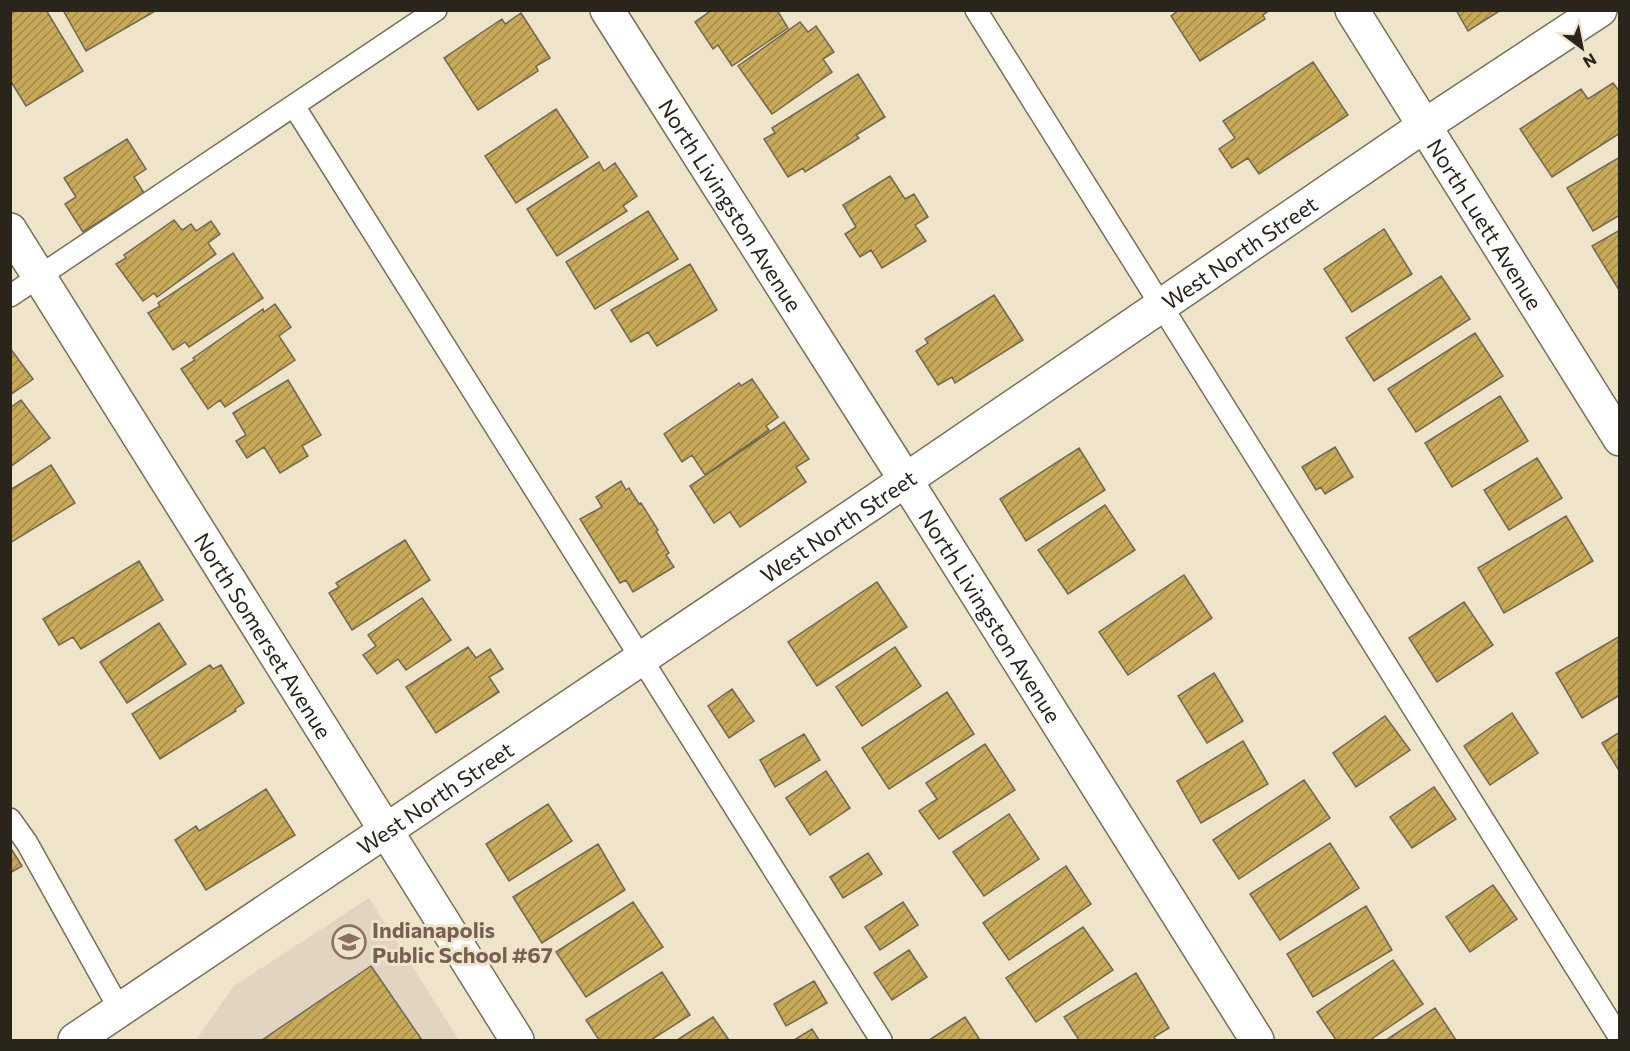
<svg xmlns="http://www.w3.org/2000/svg" width="1630" height="1051" font-family="Commissioner,sans-serif">
  <style>
    .education { fill: #e1d5c2 }
    .building { fill: url(#building-hatch); stroke: #716851; stroke-width: 1.5 }
    .lines { fill: none; stroke-linecap: round; stroke-linejoin: round }
    .lane-casing { stroke: #786f58; stroke-width: 24 }
    .street-casing { stroke: #786f58; stroke-width: 36 }
    .lane { stroke: #fff; stroke-width: 21 }
    .street { stroke: #fff; stroke-width: 33 }
    .labels { text-anchor: middle; dominant-baseline: central; stroke-width: 6; stroke-linejoin: round; paint-order: stroke }
    .street-label { font-size: 22px; fill: #29251b; stroke: #eee4ca }
    .education-label { font-size: 22px; font-weight: bold; fill: #785e54; stroke: #eee4ca; text-anchor: start }
  </style>
  <defs>
    <pattern id="building-hatch" width="6" height="6" patternUnits="userSpaceOnUse" patternTransform="scale(1.5)"><rect width="6" height="6" fill="#c8aa59"/><path d="M-1 1l2-2M0 6l6-6M5 7l2-2" fill="none" stroke="#a28a49"/></pattern>
  </defs>
  <rect width="100%" height="100%" fill="#eee4ca"/>
  <!-- education -->
  <path class="education" d="M 369,898 L 459,1040 L 196,1040 L 234,986 Z"/>
  <!-- building -->
  <path class="building" d="M 16,10 L 46,10 L 83,71 L 26,106 L 10,80 L 10,14 Z
    M 63,10 L 157,10 L 86,51 Z
    M 712,10 L 777,10 L 788,28 L 732,66 L 718,45 L 713,49 L 695,22 Z
    M 1179,10 L 1270,10 L 1263,15 L 1265,19 L 1200,61 L 1171,16 Z
    M 1456,10 L 1501,10 L 1468,31 Z
    M 521,13 L 550,58 L 536,66 L 538,71 L 478,110 L 444,58 L 502,19 L 505,24 Z
    M 800,22 L 808,32 L 816,26 L 834,52 L 823,59 L 832,72 L 772,114 L 738,66 Z
    M 1313,62 L 1348,115 L 1259,174 L 1248,158 L 1232,168 L 1219,149 L 1235,138 L 1223,121 Z
    M 858,74 L 885,117 L 856,135 L 859,138 L 805,172 L 803,168 L 788,177 L 764,139 L 775,133 L 772,128 Z
    M 1613,83 L 1620,92 L 1620,133 L 1552,177 L 1520,129 L 1581,89 L 1588,99 Z
    M 556,109 L 588,157 L 516,203 L 485,156 Z
    M 127,139 L 146,169 L 134,177 L 144,193 L 83,232 L 65,204 L 76,197 L 64,178 Z
    M 1620,157 L 1620,215 L 1593,231 L 1567,188 Z
    M 599,162 L 604,171 L 615,163 L 637,196 L 623,206 L 627,211 L 557,256 L 527,209 Z
    M 890,176 L 905,199 L 914,194 L 928,217 L 915,225 L 926,241 L 882,268 L 871,250 L 860,257 L 845,234 L 856,227 L 843,205 Z
    M 648,211 L 678,259 L 595,309 L 566,262 Z
    M 174,220 L 182,230 L 191,224 L 196,231 L 211,221 L 220,234 L 208,243 L 216,254 L 157,297 L 154,293 L 143,301 L 116,264 L 126,258 L 124,255 Z
    M 1384,229 L 1412,274 L 1352,312 L 1324,269 Z
    M 1620,230 L 1620,289 L 1619,290 L 1592,246 Z
    M 233,253 L 263,298 L 189,347 L 185,342 L 173,350 L 148,313 L 160,306 L 158,303 Z
    M 690,264 L 717,310 L 657,346 L 648,332 L 631,342 L 611,310 Z
    M 1441,276 L 1470,319 L 1374,381 L 1346,338 Z
    M 994,295 L 1023,340 L 955,383 L 952,377 L 938,385 L 916,351 L 928,343 L 925,339 Z
    M 275,304 L 291,327 L 279,336 L 295,360 L 225,407 L 220,400 L 208,409 L 181,369 L 195,360 L 193,358 L 263,309 L 264,312 Z
    M 1475,333 L 1503,376 L 1416,432 L 1388,389 Z
    M 10,348 L 33,379 L 10,395 Z
    M 752,379 L 778,417 L 766,426 L 769,430 L 705,475 L 692,455 L 682,462 L 664,434 L 739,383 L 741,386 Z
    M 288,380 L 321,435 L 302,446 L 308,456 L 280,473 L 264,447 L 247,458 L 236,441 L 246,435 L 233,413 Z
    M 1500,396 L 1528,441 L 1452,487 L 1425,443 Z
    M 21,400 L 50,438 L 10,467 L 10,408 Z
    M 784,422 L 809,459 L 796,467 L 806,482 L 740,527 L 730,512 L 714,523 L 690,486 Z
    M 1335,447 L 1353,477 L 1325,494 L 1321,487 L 1316,490 L 1302,467 Z
    M 1079,448 L 1105,490 L 1026,541 L 1000,499 Z
    M 1537,458 L 1562,498 L 1509,530 L 1484,490 Z
    M 51,465 L 75,503 L 10,543 L 10,490 Z
    M 621,481 L 626,490 L 629,488 L 639,504 L 641,503 L 658,530 L 656,531 L 669,553 L 666,555 L 674,567 L 633,592 L 626,580 L 620,583 L 580,519 L 602,507 L 596,497 Z
    M 1105,505 L 1135,550 L 1068,594 L 1038,550 Z
    M 1566,516 L 1593,561 L 1504,613 L 1478,568 Z
    M 405,540 L 430,580 L 352,630 L 329,593 L 339,587 L 336,583 Z
    M 139,561 L 163,600 L 81,649 L 73,637 L 59,645 L 43,619 Z
    M 1184,575 L 1212,618 L 1128,675 L 1099,632 Z
    M 877,582 L 907,627 L 817,686 L 788,642 Z
    M 422,598 L 451,640 L 406,670 L 398,659 L 377,674 L 363,655 L 376,646 L 368,635 Z
    M 1464,602 L 1493,645 L 1437,682 L 1409,638 Z
    M 159,623 L 186,664 L 127,703 L 100,662 Z
    M 1620,636 L 1620,695 L 1582,718 L 1556,673 Z
    M 468,647 L 476,658 L 490,649 L 503,669 L 489,677 L 499,692 L 436,733 L 406,687 Z
    M 895,647 L 921,686 L 862,726 L 836,687 Z
    M 210,665 L 213,669 L 221,665 L 244,703 L 235,709 L 236,711 L 160,759 L 132,714 Z
    M 1214,673 L 1243,721 L 1207,743 L 1178,696 Z
    M 732,689 L 754,721 L 729,738 L 708,706 Z
    M 947,692 L 974,734 L 889,789 L 862,748 Z
    M 1512,713 L 1538,753 L 1490,785 L 1464,746 Z
    M 1385,716 L 1410,750 L 1356,787 L 1333,753 Z
    M 1620,732 L 1620,772 L 1602,743 Z
    M 804,734 L 820,760 L 775,787 L 760,760 Z
    M 1243,741 L 1268,784 L 1201,823 L 1177,781 Z
    M 985,744 L 1015,790 L 939,839 L 919,811 L 937,799 L 926,783 Z
    M 826,771 L 850,808 L 810,835 L 786,798 Z
    M 1304,780 L 1330,818 L 1239,879 L 1213,840 Z
    M 1434,787 L 1456,819 L 1412,848 L 1390,817 Z
    M 266,789 L 295,835 L 206,890 L 175,840 L 196,826 L 199,831 Z
    M 548,804 L 572,841 L 509,881 L 486,844 Z
    M 1009,814 L 1039,859 L 984,896 L 953,852 Z
    M 1330,843 L 1359,888 L 1280,940 L 1250,894 Z
    M 598,844 L 625,890 L 542,943 L 513,897 Z
    M 10,847 L 22,866 L 10,873 Z
    M 868,853 L 882,874 L 843,898 L 830,877 Z
    M 1066,866 L 1091,904 L 1009,960 L 983,923 Z
    M 1493,885 L 1517,919 L 1470,952 L 1446,917 Z
    M 633,902 L 663,947 L 586,997 L 556,952 Z
    M 903,902 L 918,925 L 880,950 L 865,927 Z
    M 1366,906 L 1392,950 L 1313,997 L 1287,954 Z
    M 1083,927 L 1113,970 L 1036,1022 L 1006,978 Z
    M 909,950 L 927,977 L 892,1000 L 874,973 Z
    M 1393,960 L 1423,1004 L 1370,1040 L 1336,1040 L 1317,1012 Z
    M 371,966 L 422,1040 L 262,1040 Z
    M 662,972 L 690,1015 L 651,1040 L 599,1040 L 586,1020 Z
    M 1136,973 L 1169,1028 L 1154,1037 L 1156,1040 L 1079,1040 L 1064,1017 Z
    M 814,981 L 827,1003 L 786,1026 L 774,1004 Z
    M 1435,1008 L 1456,1040 L 1386,1040 Z
    M 713,1017 L 729,1040 L 677,1040 Z
    M 965,1017 L 980,1040 L 929,1040 Z
    M 812,1029 L 819,1040 L 794,1040 Z"/>
  <g class="lines">
    <defs>
      <path id="lane" d="M 976,10 L 1620,1038
        M 294,106 L 881,1040
        M 10,296 L 436,10
        M 10,819 L 27,843 L 120,1010"/>
      <g id="street">
        <path id="s1" d="M 607,10 L 893,460 L 1257,1040"/>
        <path id="s2" d="M 1352,10 L 1620,439"/>
        <path id="s3" d="M 10,230 L 517,1040"/>
        <path id="s4" d="M 75,1040 L 875,501 L 1424,126 L 1600,10"/>
      </g>
    </defs>
    <!-- lane casing -->
    <use href="#lane" class="lane-casing"/>
    <!-- street casing -->
    <use href="#street" class="street-casing"/>
    <!-- lane -->
    <use href="#lane" class="lane"/>
    <!-- street -->
    <use href="#street" class="street"/>
  </g>
  <!-- icons -->
  <defs>
    <symbol id="school-ring" viewBox="-11 -11 22 22"><circle r="9.5" fill="#eee4ca" stroke="#8d6e63" stroke-width="1.5"/><path d="M0-5L7-2L0 1L-7-2ZM-4 1L0 2.5L4 1V4Q0 6-4 4Z" fill="#8d6e63"/></symbol>
  </defs>
  <g fill-rule="evenodd">
    <use href="#school-ring" x="330" y="923" width="38" height="38"/>
  </g>
  <g class="labels">
    <!-- street labels -->
    <g class="street-label">
      <text stroke="none"><textPath href="#s1" startOffset="231">North Livingston Avenue</textPath></text>
      <text stroke="none"><textPath href="#s2" startOffset="252">North Luett Avenue</textPath></text>
      <text stroke="none"><textPath href="#s4" startOffset="1406">West North Street</textPath></text>
      <text stroke="none"><textPath href="#s4" startOffset="920">West North Street</textPath></text>
      <text stroke="none"><textPath href="#s1" startOffset="717">North Livingston Avenue</textPath></text>
      <text stroke="none"><textPath href="#s3" startOffset="478">North Somerset Avenue</textPath></text>
      <text stroke="none"><textPath href="#s4" startOffset="434">West North Street</textPath></text>
    </g>
    <!-- education labels -->
    <g class="education-label">
      <text x="372" y="929">Indianapolis<tspan x="372" dy="25">Public School #67</tspan></text>
    </g>
  </g>
  <!-- border -->
  <rect width="1630" height="1051" fill="none" stroke="#29251b" stroke-width="24"/>
  <!-- north arrow -->
  <g transform="translate(1582 48) rotate(148)" stroke="#eee4ca" stroke-width="4.5" paint-order="stroke">
  <path d="M0-4.5L10 22L0 15L-10 22Z" fill="#29251b"/>
  <text y="-9" font-size="16" font-weight="bold" text-anchor="middle" fill="#29251b">N</text>
  </g>
</svg>
